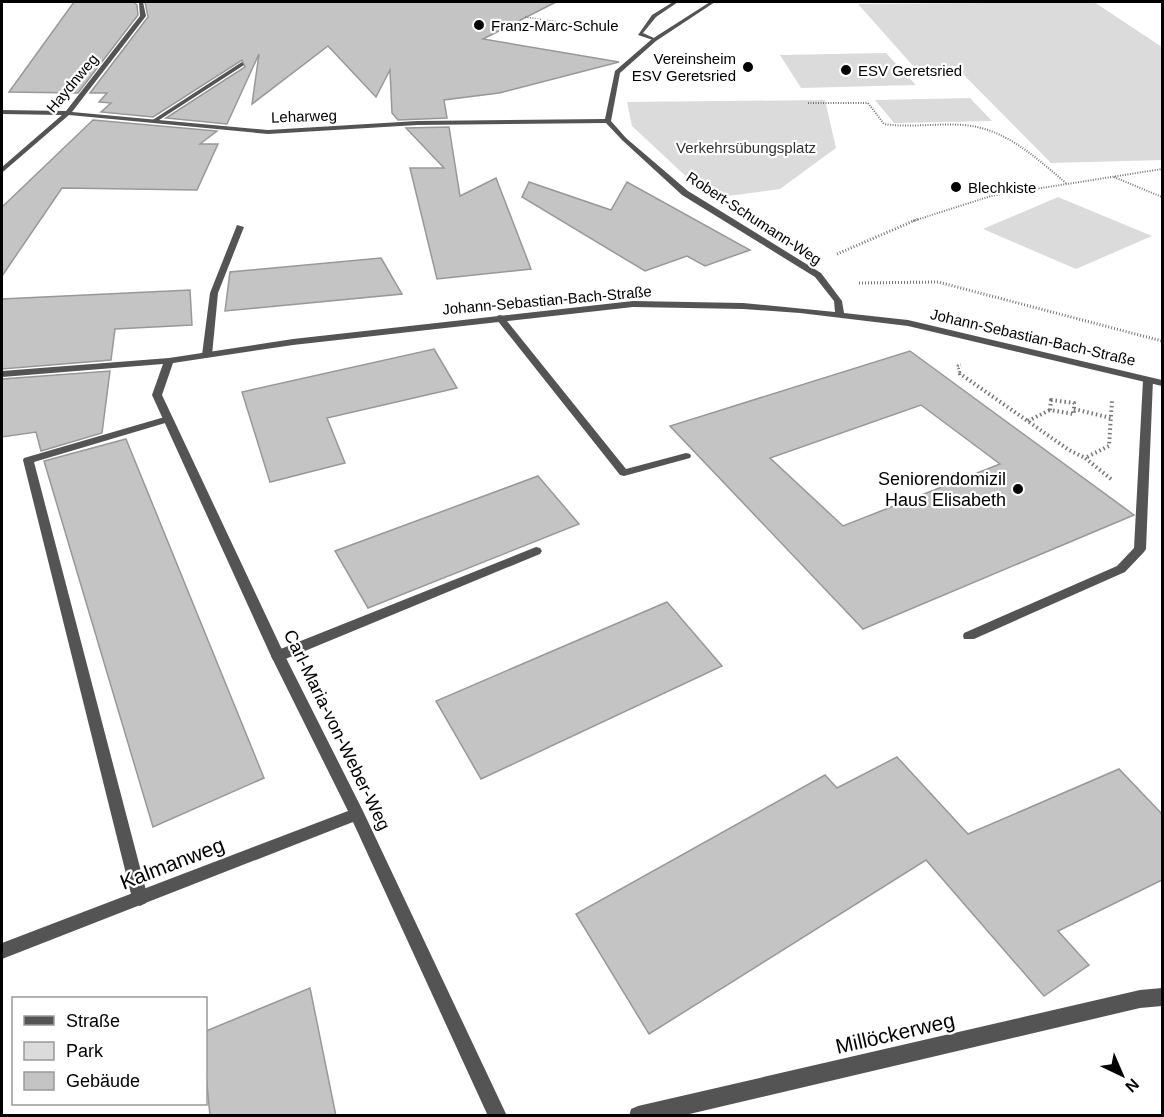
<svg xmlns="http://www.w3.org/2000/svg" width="1164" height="1117" font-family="Arial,sans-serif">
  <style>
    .green { fill: #dbdbdb }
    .building { fill: #c4c4c4; stroke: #989898; stroke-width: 1.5; fill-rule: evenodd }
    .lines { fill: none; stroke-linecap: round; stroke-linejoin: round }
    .path-far3 { stroke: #767676; stroke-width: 1.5; stroke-dasharray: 1 1.5; stroke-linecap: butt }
    .path-far2 { stroke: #767676; stroke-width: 2; stroke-dasharray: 1 1.5; stroke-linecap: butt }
    .path-far1 { stroke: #767676; stroke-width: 3; stroke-dasharray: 1 2; stroke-linecap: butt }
    .path { stroke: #767676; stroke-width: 4; stroke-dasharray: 1.5 3; stroke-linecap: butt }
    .lane { fill: #545454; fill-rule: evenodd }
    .street { fill: #545454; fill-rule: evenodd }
    .poi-dot { fill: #000; stroke: #fff; stroke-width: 2 }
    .labels { text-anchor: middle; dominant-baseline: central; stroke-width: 4.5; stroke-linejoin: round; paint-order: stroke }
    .far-poi-label { font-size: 15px; fill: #000; stroke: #fff; text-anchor: start }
    .far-street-label { font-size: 15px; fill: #000; stroke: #fff }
    .far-park-label { font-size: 15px; fill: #323232; stroke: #fff }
    .poi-label { font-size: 18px; fill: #000; stroke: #fff; text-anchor: end }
    .street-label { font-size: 18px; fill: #000; stroke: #fff }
    .near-street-label { font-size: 21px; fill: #000; stroke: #fff }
  </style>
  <rect width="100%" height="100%" fill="#fff"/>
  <!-- green -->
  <path class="green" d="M 1094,2 L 1162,47 L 1162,160 L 1051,163 L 955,66 L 914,67 L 858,4 Z
    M 886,53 L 916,85 L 801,88 L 780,55 Z
    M 970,98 L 992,121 L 894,123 L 875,100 Z
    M 825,100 L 836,148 L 780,189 L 728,196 L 691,181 L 632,126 L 627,102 Z
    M 1058,197 L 1152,236 L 1076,269 L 983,229 Z"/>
  <!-- building -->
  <path class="building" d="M 74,2 L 134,2 L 137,5 L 138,15 L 78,93 L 9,92 Z
    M 145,2 L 556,2 L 483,39 L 619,62 L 499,93 L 444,100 L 447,118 L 398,120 L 392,113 L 390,70 L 376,97 L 328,46 L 252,104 L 259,54 L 227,124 L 166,118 L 245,67 L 242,60 L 153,117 L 101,112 L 111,103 L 99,102 L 107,93 L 90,93 L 148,17 Z
    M 93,120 L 217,131 L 200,144 L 218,144 L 197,190 L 62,188 L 2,276 L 2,207 Z
    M 449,127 L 460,196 L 496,178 L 531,269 L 437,279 L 410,168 L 444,168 L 406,128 Z
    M 529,182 L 611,210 L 627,182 L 750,250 L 705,266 L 687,256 L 645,271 L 522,197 Z
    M 381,258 L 402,294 L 225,311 L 230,272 Z
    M 190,290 L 192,325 L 115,329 L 111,360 L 2,369 L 2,299 Z
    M 434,349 L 457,388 L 327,418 L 345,463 L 270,482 L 242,392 Z
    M 910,351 L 1134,515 L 863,629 L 670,426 ZM 921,405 L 1000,464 L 843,526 L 770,458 Z
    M 110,371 L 102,433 L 41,451 L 36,432 L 2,437 L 2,379 Z
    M 126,439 L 264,778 L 153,827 L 44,461 Z
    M 538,476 L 579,524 L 368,608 L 335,551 Z
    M 667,602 L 722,666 L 481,779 L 436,701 Z
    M 897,757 L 968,834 L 1119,769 L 1162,814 L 1162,880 L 1058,931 L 1089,965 L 1044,996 L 926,860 L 649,1034 L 576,914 L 825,775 L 837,788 Z
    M 310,988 L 336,1116 L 210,1116 L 206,1074 L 206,1031 Z"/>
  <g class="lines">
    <!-- path-far3 -->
    <path class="path-far3" d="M 525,17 L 616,30"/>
    <!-- path-far2 -->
    <path class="path-far2" d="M 808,103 L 868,103 L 884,124 C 910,128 936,123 963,125 C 1005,128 1035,157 1066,183
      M 1114,177 L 1162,197
      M 913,221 L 991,196 L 1162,169"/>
    <!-- path-far1 -->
    <path class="path-far1" d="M 837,254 L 918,219
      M 859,283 L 938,282 L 1162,341
      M 960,375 L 958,366 L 961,365"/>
    <!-- path -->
    <path class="path" d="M 959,373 L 1069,450 L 1085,458
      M 1051,400 L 1074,403 L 1074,414 L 1050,410 Z
      M 1074,409 L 1111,418
      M 1028,421 L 1050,410
      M 1111,479 L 1085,458 L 1109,446 L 1112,400"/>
    <!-- lane -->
    <path class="lane" d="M 673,2 L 678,2 L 656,17 L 643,33 L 656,39 L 656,41 L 638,35 L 652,15 Z
      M 242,62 L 244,65 L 156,122 L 151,121 Z
      M 237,225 L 244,227 L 218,293 L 212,355 L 207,358 L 202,355 L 210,293 Z
      M 500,315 L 503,316 L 626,469 L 686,453 L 690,454 L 691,456 L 690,458 L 624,476 L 620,475 L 497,320 L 497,316 Z
      M 1148,377 L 1153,380 L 1146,549 L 1144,552 L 1125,572 L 974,639 L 964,639 L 963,636 L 964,633 L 1117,566 L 1134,548 L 1143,380 Z
      M 168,416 L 172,417 L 172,421 L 34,462 L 148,898 L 146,903 L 140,906 L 134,903 L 132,898 L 23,460 L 24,458 Z
      M 536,547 L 540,548 L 542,551 L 540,554 L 283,660 L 273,660 L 271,656 L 273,652 Z"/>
    <!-- street -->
    <path class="street" d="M 136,2 L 143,2 L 146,16 L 72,112 L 268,130 L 417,121 L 605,119 L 615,71 L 652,39 L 710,2 L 715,2 L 656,41 L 620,73 L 611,121 L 626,138 L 688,191 L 821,273 L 842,301 L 844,313 L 908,320 L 1162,380 L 1162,386 L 908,326 L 800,313 L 743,309 L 633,307 L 293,345 L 173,363 L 162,395 L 285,656 L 362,809 L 507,1116 L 488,1116 L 353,822 L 2,959 L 2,943 L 348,811 L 271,656 L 152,395 L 163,364 L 2,377 L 2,371 L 169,358 L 293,339 L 633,301 L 743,303 L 835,312 L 834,301 L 815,277 L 682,195 L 622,140 L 606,123 L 417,125 L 268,134 L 69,115 L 4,171 L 2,172 L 2,167 L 62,115 L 2,114 L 2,110 L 66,111 L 140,16 L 139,3 Z
      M 1162,988 L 1162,1006 L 1140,1008 L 681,1116 L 629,1116 L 631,1109 L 638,1106 L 1140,990 Z"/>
  </g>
  <!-- markers -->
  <g class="poi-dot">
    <circle cx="479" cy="25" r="6"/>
    <circle cx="748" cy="67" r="6"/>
    <circle cx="846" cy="70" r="6"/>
    <circle cx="956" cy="187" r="6"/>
    <circle cx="1018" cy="489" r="6"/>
  </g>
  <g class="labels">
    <!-- far-poi labels -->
    <g class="far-poi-label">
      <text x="491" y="25">Franz-Marc-Schule</text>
      <text x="736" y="58" text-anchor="end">Vereinsheim<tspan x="736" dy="17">ESV Geretsried</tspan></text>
      <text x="858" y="70">ESV Geretsried</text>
      <text x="968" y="187">Blechkiste</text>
    </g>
    <!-- far-street labels -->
    <g class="far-street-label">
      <text transform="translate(72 83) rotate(-50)">Haydnweg</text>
      <text transform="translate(304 116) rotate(-2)">Leharweg</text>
      <text transform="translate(754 218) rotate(33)">Robert-Schumann-Weg</text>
      <text transform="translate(547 300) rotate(-5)">Johann-Sebastian-Bach-Straße</text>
      <text transform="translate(1033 337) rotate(13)">Johann-Sebastian-Bach-Straße</text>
    </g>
    <!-- far-park labels -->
    <g class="far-park-label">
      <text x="746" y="147">Verkehrsübungsplatz</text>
    </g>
    <!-- poi labels -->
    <g class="poi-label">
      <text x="1006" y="479">Seniorendomizil<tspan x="1006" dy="21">Haus Elisabeth</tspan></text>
    </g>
    <!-- street labels -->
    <g class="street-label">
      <text transform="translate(337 730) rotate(64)">Carl-Maria-von-Weber-Weg</text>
    </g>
    <!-- near-street labels -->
    <g class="near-street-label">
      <text transform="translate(172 863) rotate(-21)">Kalmanweg</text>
      <text transform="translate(895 1033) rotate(-13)">Millöckerweg</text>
    </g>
  </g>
  <!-- border -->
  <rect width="1164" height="1117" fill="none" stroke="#000000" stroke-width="6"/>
  <!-- legend -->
  <rect x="12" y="997" width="195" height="108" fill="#ffffff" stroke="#999999" stroke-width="1.5"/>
  <rect x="24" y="1016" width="30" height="9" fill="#545454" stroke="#999999" stroke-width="1.5"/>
  <text x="66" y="1027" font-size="18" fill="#000000">Straße</text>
  <rect x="24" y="1042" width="30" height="18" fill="#dbdbdb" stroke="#999999" stroke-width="1.5"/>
  <text x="66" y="1057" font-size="18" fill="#000000">Park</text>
  <rect x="24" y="1072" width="30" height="18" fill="#c4c4c4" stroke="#999999" stroke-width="1.5"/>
  <text x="66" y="1087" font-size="18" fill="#000000">Gebäude</text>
  <!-- north arrow -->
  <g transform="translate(1122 1075) rotate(136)" stroke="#ffffff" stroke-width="4.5" paint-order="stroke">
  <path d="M0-4.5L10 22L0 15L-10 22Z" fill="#000000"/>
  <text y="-9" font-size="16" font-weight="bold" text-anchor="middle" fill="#000000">N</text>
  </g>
</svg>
